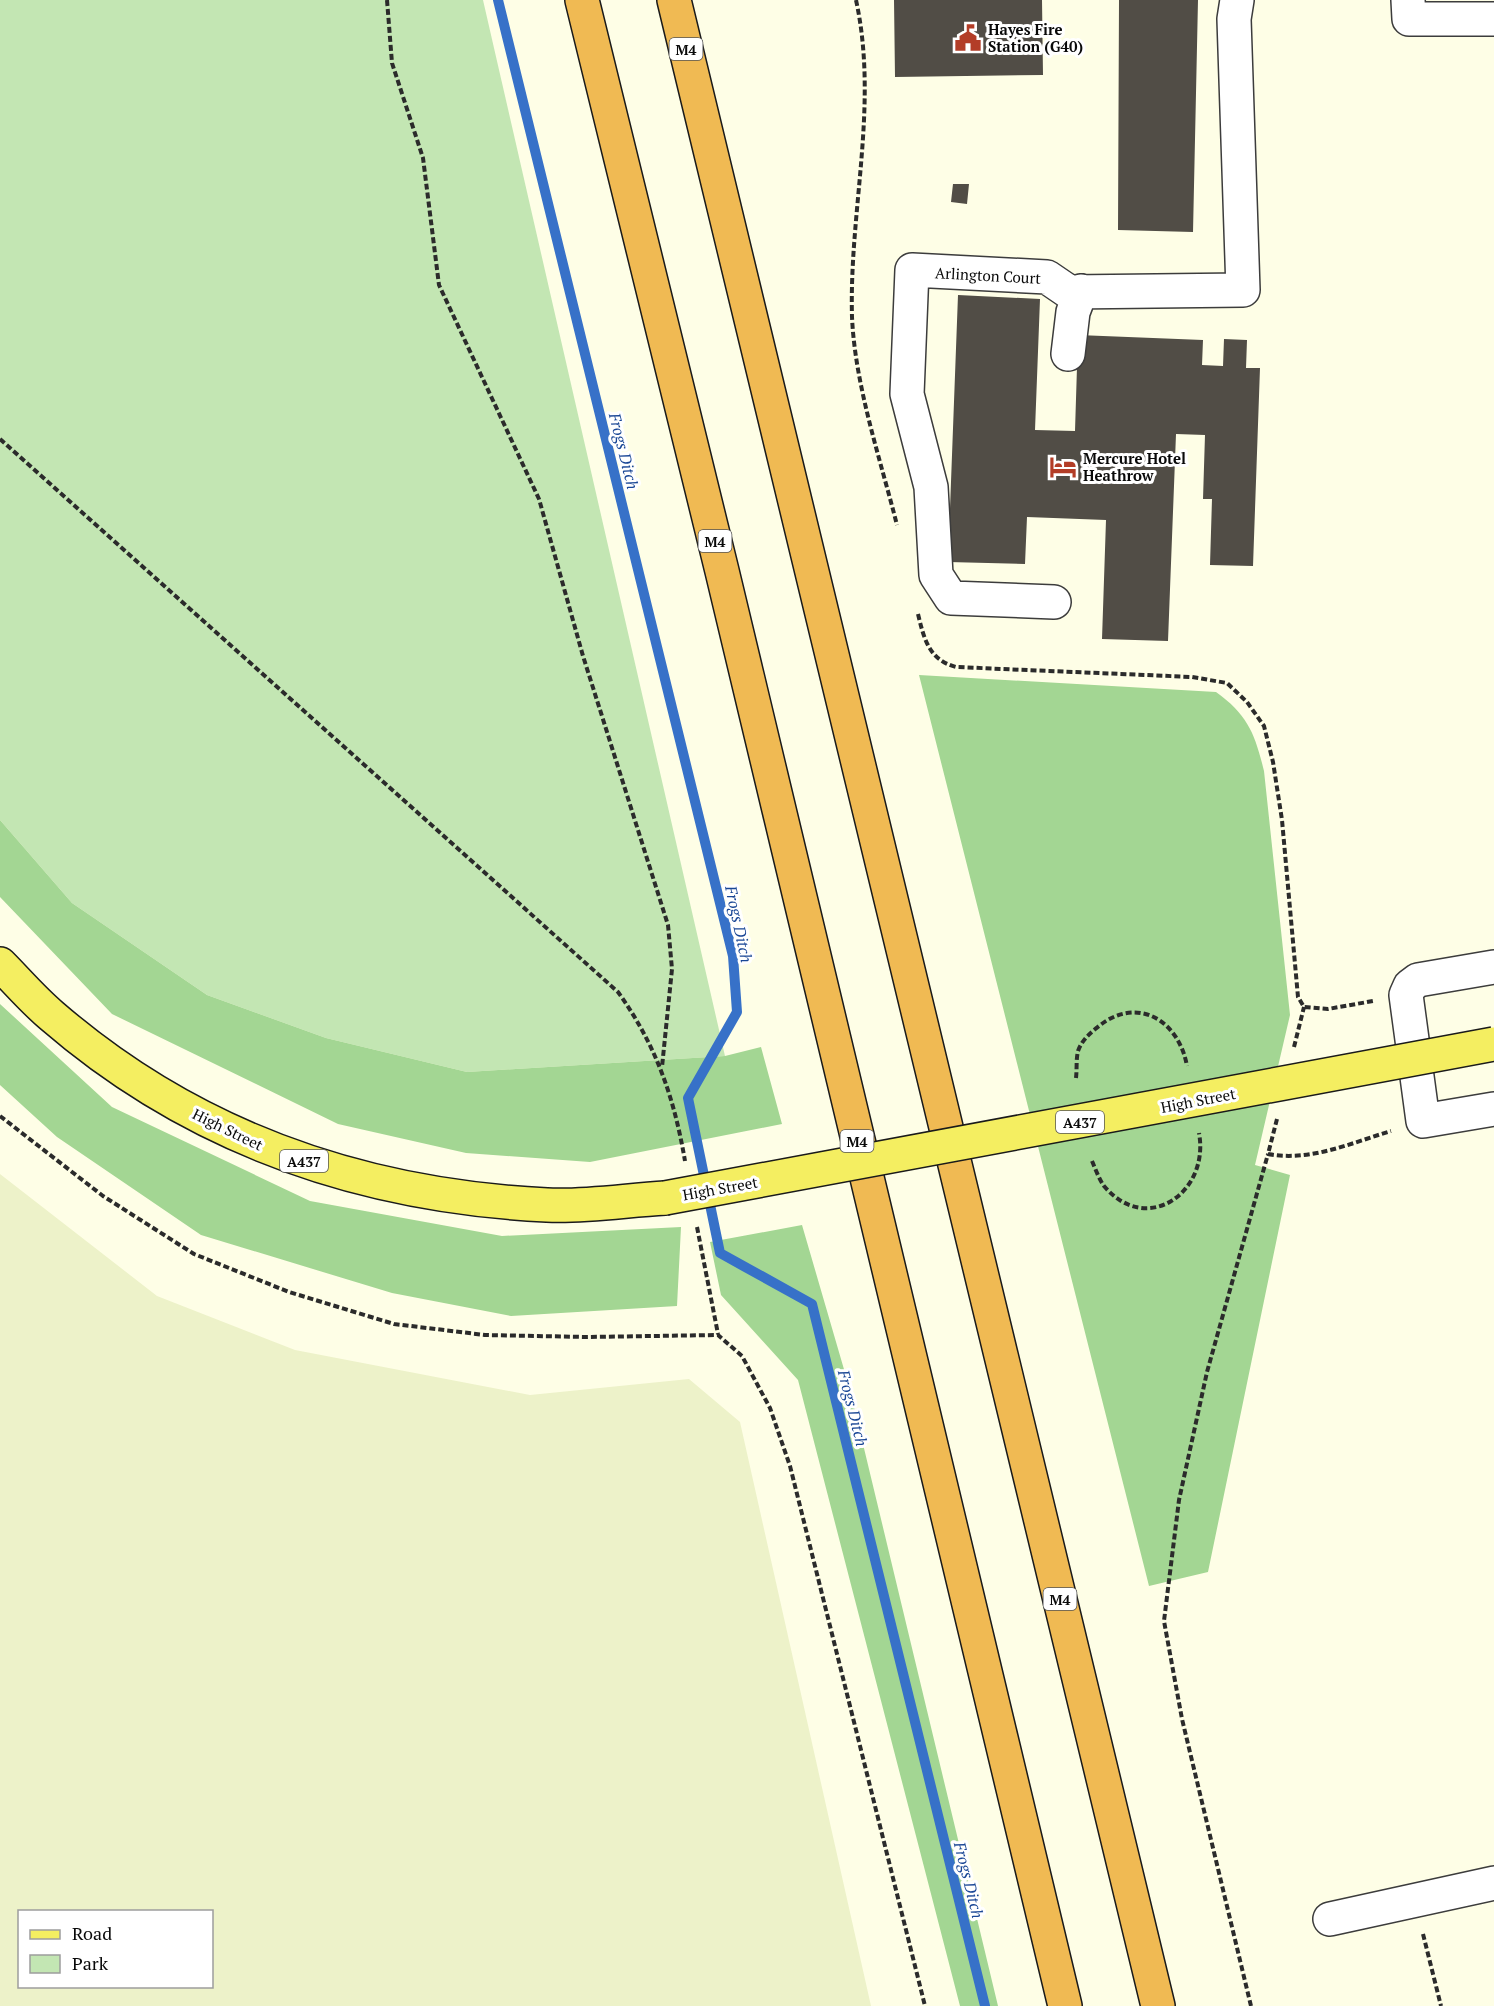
<svg xmlns="http://www.w3.org/2000/svg" width="1494" height="2006" font-family="'PT Serif',serif">
  <style>
    .farmland { fill: #edf2c9; fill-rule: evenodd }
    .green { fill: #c3e6b3 }
    .forest { fill: #a3d693 }
    .lines { fill: none; stroke-linecap: round; stroke-linejoin: round }
    .stream { stroke: #3771c8; stroke-width: 10 }
    .building { fill: #514d46 }
    .minor-casing { stroke: #3c3c3c; stroke-width: 36 }
    .major-casing { stroke: #1a1a1a; stroke-width: 36 }
    .highway-casing { stroke: #1a1a1a; stroke-width: 36 }
    .path { stroke: #2b2b2b; stroke-width: 4; stroke-dasharray: 6 3; stroke-linecap: butt }
    .minor { stroke: #fff; stroke-width: 33 }
    .major { stroke: #f4ee61; stroke-width: 33 }
    .highway { stroke: #f0ba53; stroke-width: 33 }
    .major-bridge-casing { stroke: #1a1a1a; stroke-width: 36; stroke-linecap: butt }
    .major-bridge { stroke: #f4ee61; stroke-width: 33 }
    .labels { text-anchor: middle; dominant-baseline: central; stroke-width: 6; stroke-linejoin: round; paint-order: stroke }
    .shield { fill: #fff; stroke: #535353; stroke-width: 1.5 }
    .shield-label { font-size: 14px; font-weight: bold; fill: #090909 }
    .poi-label { font-size: 15px; font-weight: bold; fill: #090909; stroke: #fff; text-anchor: start }
    .street-label { font-size: 15px; fill: #090909; stroke: #fff }
    .water-label { font-size: 16px; font-style: italic; fill: #194695; stroke: #fff }
  </style>
  <rect width="100%" height="100%" fill="#fefee6"/>
  <!-- farmland -->
  <path class="farmland" d="M 0,1174 L 157,1296 L 295,1350 L 530,1395 L 689,1379 L 740,1422 L 871,2006 L 0,2006 ZM 20,1912 L 212,1912 L 212,1986 L 20,1986 Z"/>
  <!-- green -->
  <path class="green" d="M 0,0 L 483,0 L 725,1056 L 467,1072 L 326,1038 L 207,995 L 72,903 L 0,820 Z"/>
  <!-- forest -->
  <path class="forest" d="M 919,675 L 1216,692 C 1248,715 1255,734 1264,771 L 1290,1015 L 1255,1165 L 1290,1175 L 1208,1572 L 1149,1586 Z
    M 0,820 L 72,903 L 207,995 L 326,1038 L 467,1072 L 725,1056 L 761,1047 L 782,1124 L 590,1162 L 466,1153 L 338,1124 L 112,1014 L 0,897 Z
    M 0,1004 L 112,1107 L 310,1201 L 502,1236 L 681,1227 L 677,1306 L 511,1316 L 392,1293 L 201,1235 L 57,1137 L 0,1085 Z
    M 802,1225 L 850,1390 L 998,2006 L 960,2006 L 798,1380 L 721,1295 L 710,1242 Z"/>
  <g class="lines">
    <!-- stream -->
    <path class="stream" d="M 498,0 L 733,956 L 737,1012 L 688,1098 L 720,1253 L 812,1304 L 985,2006"/>
  </g>
  <!-- building -->
  <path class="building" d="M 894,0 L 1042,0 L 1043,75 L 895,77 Z
    M 1119,0 L 1198,0 L 1193,232 L 1118,230 Z
    M 953,184 L 969,184 L 967,204 L 951,202 Z
    M 958,295 L 1040,299 L 1035,430 L 1075,431 L 1078,335 L 1203,340 L 1202,365 L 1223,366 L 1224,339 L 1247,340 L 1246,368 L 1260,368 L 1253,566 L 1210,565 L 1212,499 L 1203,499 L 1205,435 L 1176,434 L 1168,641 L 1102,639 L 1106,520 L 1027,517 L 1025,564 L 948,562 Z"/>
  <g class="lines">
    <defs>
      <path id="minor" d="M 1408,0 L 1409,19 L 1494,19
        M 1068,354 L 1073,312 L 1081,291
        M 1054,602 L 951,598 L 936,575 L 931,487 L 907,394 L 912,270 L 1047,277 L 1069,292 L 1243,290 L 1234,19 L 1237,0
        M 1494,967 L 1418,980 L 1410,986 L 1406,995 L 1423,1121 L 1494,1109
        M 1330,1919 L 1494,1883"/>
      <path id="major" d="M 0,964 C 17,981 33,1000 52,1016 C 193,1138 362,1196 547,1205 C 586,1207 627,1200 665,1198"/>
      <path id="highway" d="M 582,0 L 722,571 L 1065,2006
        M 674,0 L 1158,2006"/>
    </defs>
    <!-- minor casing -->
    <use href="#minor" class="minor-casing"/>
    <!-- major casing -->
    <use href="#major" class="major-casing"/>
    <!-- highway casing -->
    <use href="#highway" class="highway-casing"/>
    <!-- path -->
    <path class="path" d="M 387,0 L 392,63 L 423,158 L 439,285 L 539,499 L 583,656 L 668,925 L 672,969 L 662,1067
      M 856,0 C 879,105 849,211 852,317 C 855,385 880,458 897,525
      M 0,439 L 618,992 C 656,1045 674,1097 685,1161
      M 918,614 C 924,639 929,660 956,667 L 1192,677 L 1227,683 L 1247,702 L 1264,726 L 1273,762 L 1282,820 L 1298,997 L 1304,1007 L 1328,1009 L 1373,1001
      M 1294,1047 L 1304,1007
      M 1076,1078 C 1077,1070 1076,1059 1078,1051 C 1082,1040 1090,1033 1099,1026 C 1138,995 1179,1021 1187,1066
      M 0,1116 L 103,1196 L 194,1254 L 289,1292 L 394,1324 L 485,1335 L 587,1337 L 718,1335 L 742,1356 L 770,1408 L 790,1466 L 925,2006
      M 1277,1119 L 1268,1154 C 1310,1162 1351,1143 1391,1131
      M 1092,1161 C 1095,1168 1099,1179 1104,1186 C 1147,1237 1210,1192 1199,1133
      M 697,1227 L 718,1334
      M 1423,1934 L 1441,2006
      M 1251,2006 L 1182,1719 L 1164,1621 L 1179,1500 L 1207,1372 L 1268,1154"/>
    <!-- minor -->
    <use href="#minor" class="minor"/>
    <!-- major -->
    <use href="#major" class="major"/>
    <!-- highway -->
    <use href="#highway" class="highway"/>
    <defs>
      <path id="major-bridge" d="M 665,1198 L 1494,1044"/>
    </defs>
    <!-- major-bridge casing -->
    <use href="#major-bridge" class="major-bridge-casing"/>
    <!-- major-bridge -->
    <use href="#major-bridge" class="major-bridge"/>
  </g>
  <!-- icons -->
  <defs>
    <symbol id="civic-bare" viewBox="-9 -9 18 18"><path d="M-.6-6.5H3V-4.5H.6V-3L4-1V1h2V6H-6V1h2V-1L-.6-3ZM-1.2 2.5V6h2.4V2.5Z" fill="#b33d27" stroke="#fff" stroke-width="2.5" paint-order="stroke"/></symbol>
    <symbol id="hotel-bare" viewBox="-9 -9 18 18"><path d="M-6-4.5h1.5V1H6V5H4.5V3h-9V5H-6ZM-4 0a1.8 1.8 0 1 1 3.6 0ZM.5 0V-2.5h3Q6-2.5 6 0Z" fill="#b33d27" stroke="#fff" stroke-width="2.5" paint-order="stroke"/></symbol>
  </defs>
  <g fill-rule="evenodd">
    <use href="#civic-bare" x="949" y="19" width="38" height="38"/>
    <use href="#hotel-bare" x="1044" y="448" width="38" height="38"/>
  </g>
  <g class="labels">
    <!-- shield labels -->
    <g class="shield">
      <rect x="669.5" y="38" width="33" height="22" rx="4.5"/>
      <rect x="698.5" y="530" width="33" height="22" rx="4.5"/>
      <rect x="1056" y="1111" width="48" height="22" rx="4.5"/>
      <rect x="840.5" y="1130" width="33" height="22" rx="4.5"/>
      <rect x="280" y="1150" width="48" height="22" rx="4.5"/>
      <rect x="1043.5" y="1588" width="33" height="22" rx="4.5"/>
    </g>
    <g class="shield-label">
      <text x="686" y="49">M4</text>
      <text x="715" y="541">M4</text>
      <text x="1080" y="1122">A437</text>
      <text x="857" y="1141">M4</text>
      <text x="304" y="1161">A437</text>
      <text x="1060" y="1599">M4</text>
    </g>
    <!-- poi labels -->
    <g class="poi-label">
      <text x="988" y="29">Hayes Fire<tspan x="988" dy="17">Station (G40)</tspan></text>
      <text x="1083" y="458">Mercure Hotel<tspan x="1083" dy="17">Heathrow</tspan></text>
    </g>
    <!-- street labels -->
    <g class="street-label">
      <text transform="translate(988 275) rotate(3)">Arlington Court</text>
      <text transform="translate(1198 1100) rotate(-11)">High Street</text>
      <text transform="translate(228 1129) rotate(26)">High Street</text>
      <text transform="translate(720 1188) rotate(-10)">High Street</text>
    </g>
    <!-- water labels -->
    <g class="water-label">
      <text transform="translate(624 451) rotate(76)">Frogs Ditch</text>
      <text transform="translate(739 924) rotate(78)">Frogs Ditch</text>
      <text transform="translate(853 1408) rotate(76)">Frogs Ditch</text>
      <text transform="translate(969 1880) rotate(76)">Frogs Ditch</text>
    </g>
  </g>
  <!-- legend -->
  <rect x="18" y="1910" width="195" height="78" fill="#ffffff" stroke="#9d9d9d" stroke-width="1.5"/>
  <rect x="30" y="1930" width="30" height="9" fill="#f4ee61" stroke="#9d9d9d" stroke-width="1.5"/>
  <text x="72" y="1940" font-size="18" fill="#090909">Road</text>
  <rect x="30" y="1955" width="30" height="18" fill="#c3e6b3" stroke="#9d9d9d" stroke-width="1.5"/>
  <text x="72" y="1970" font-size="18" fill="#090909">Park</text>
</svg>
